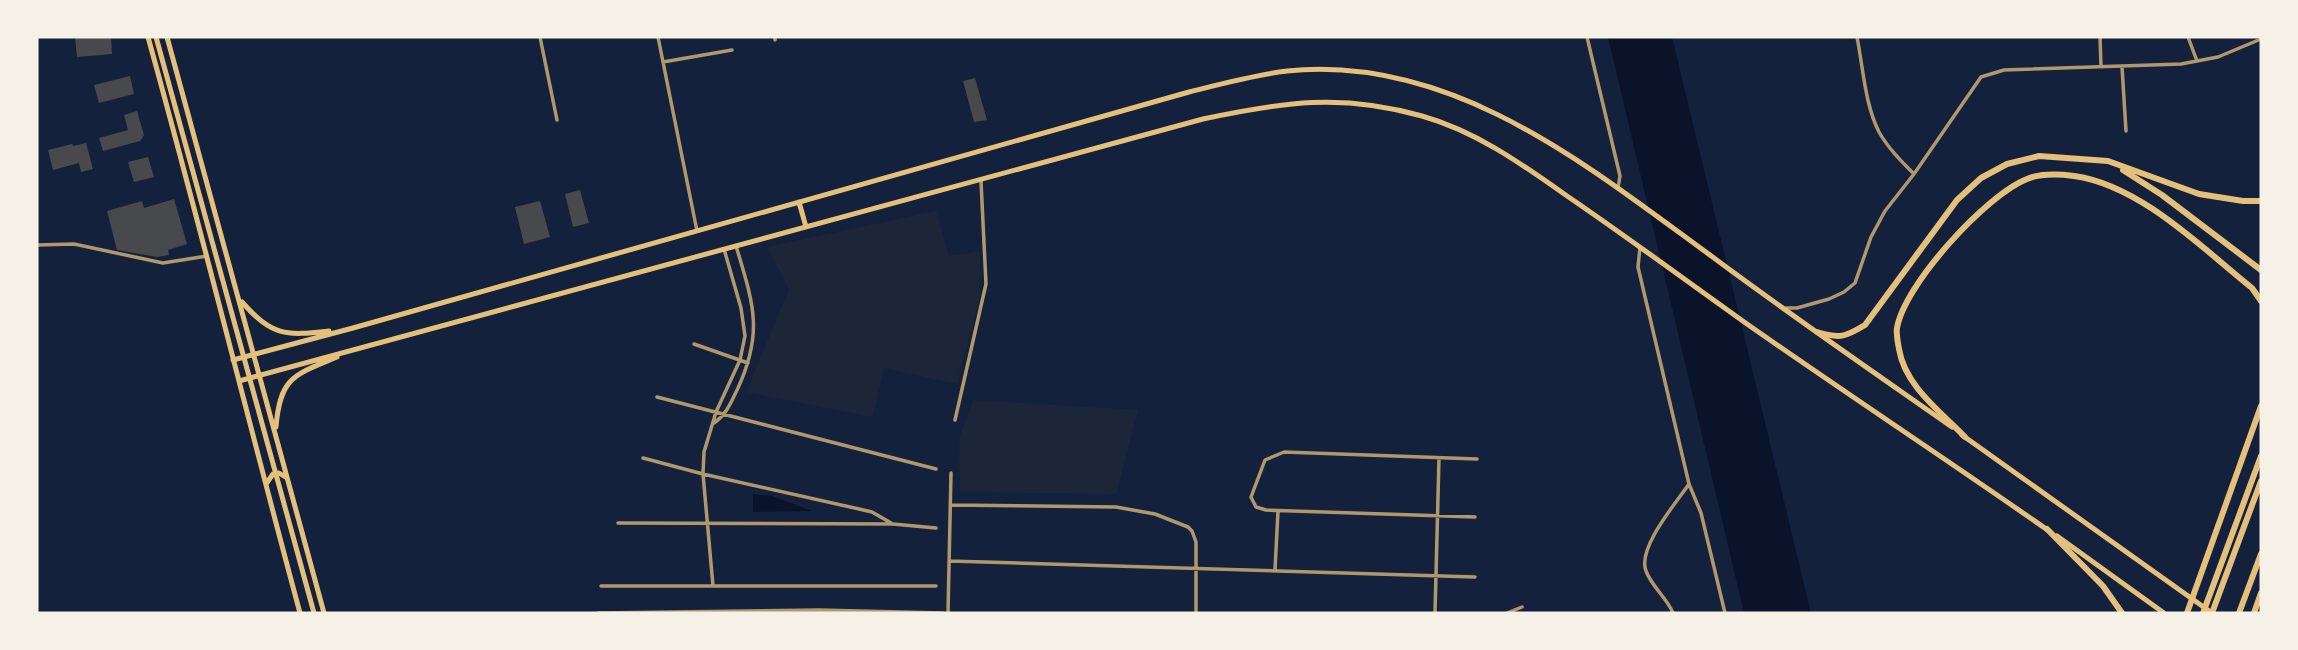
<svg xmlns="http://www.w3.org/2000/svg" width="2298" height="650" font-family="'Public Sans',sans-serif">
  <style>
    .green { fill: #1d2539 }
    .water { fill: #0b132b }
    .building { fill: #48494c }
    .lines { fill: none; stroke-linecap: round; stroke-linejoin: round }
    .minor { stroke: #b1986c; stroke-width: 3.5 }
    .primary { stroke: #e5c07b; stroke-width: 5 }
    .motorway { stroke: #e5c07b; stroke-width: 6 }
  </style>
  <rect width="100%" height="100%" fill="#14213d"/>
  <!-- green -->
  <path class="green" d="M 936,211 L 949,256 L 980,251 L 980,296 L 957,384 L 884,368 L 873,417 L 746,392 L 789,289 L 767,247 Z
    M 973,400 L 1138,410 L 1116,494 L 960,492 L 959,439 Z"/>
  <!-- water -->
  <path class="water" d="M 1608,37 L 1672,37 L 1811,613 L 1744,613 Z
    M 753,494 L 772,496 L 812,511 L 753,512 Z"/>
  <!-- building -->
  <path class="building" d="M 75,37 L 111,37 L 112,54 L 77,57 Z
    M 130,76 L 134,94 L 99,103 L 94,85 Z
    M 975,78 L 987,120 L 974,122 L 963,81 Z
    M 137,111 L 144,135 L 140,141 L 103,151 L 99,138 L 128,130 L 124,115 Z
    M 86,143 L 93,169 L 81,172 L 79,163 L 53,170 L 48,150 L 72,144 L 73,146 Z
    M 148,157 L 154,177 L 134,182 L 128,162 Z
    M 580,190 L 589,223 L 573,227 L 565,194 Z
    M 174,199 L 187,244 L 168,250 L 169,255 L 157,257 L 117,250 L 107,211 L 142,201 L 144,208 Z
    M 540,201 L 550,237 L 524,244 L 515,207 Z"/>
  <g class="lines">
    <!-- minor -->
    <path class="minor" d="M 540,37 L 557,120
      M 658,37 L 697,231
      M 775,37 L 775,40
      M 1587,37 L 1620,176 L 1618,188
      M 1857,37 C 1863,67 1865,105 1879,132 C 1888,148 1901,161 1914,174
      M 2100,37 L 2101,67
      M 2188,37 L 2197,61
      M 663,62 L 732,50
      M 2122,67 L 2126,131
      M 37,245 L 74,244 L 163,263 L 207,256
      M 1640,247 L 1638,267 L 1689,484 C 1676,503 1637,548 1646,571 C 1652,587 1667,598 1673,613
      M 1786,308 L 1797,308 L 1829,299 L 1844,292 L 1855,283 L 1871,237 L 1885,211 L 1914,174 L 1981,77 L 2004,70 L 2181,64 L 2218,57 L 2261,39
      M 694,344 L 748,363
      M 657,397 L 936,469
      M 955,420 L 986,284 L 981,181
      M 714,423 C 727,414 731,402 738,388 C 764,331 753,303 736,246
      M 643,458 L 703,474 L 859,509 L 872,512 L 891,523
      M 1689,484 L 1701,513 L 1725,613
      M 950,505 L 1116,507 L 1155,514 L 1188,527 L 1192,531 L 1196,542 L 1196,613
      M 1475,517 L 1266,510 L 1256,507 L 1251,497 L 1265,460 L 1284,452 L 1477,459
      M 618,523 L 893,524 L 936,528
      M 949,561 L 1475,577
      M 1275,570 L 1278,511
      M 601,586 L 936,586
      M 713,586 L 703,474 L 704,452 L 716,412 L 740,360 L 745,336 L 741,308 L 724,249
      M 598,613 L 819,610 L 943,613
      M 948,613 L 951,473
      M 1435,613 L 1439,458
      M 1507,613 L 1522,607"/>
    <!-- primary -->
    <path class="primary" d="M 148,37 C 201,228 248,421 300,613
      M 156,37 L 314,613
      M 167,37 L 324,613
      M 799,202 L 806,227
      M 242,302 C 272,336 285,336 329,331
      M 233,360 L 353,328 L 1189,92 C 1221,84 1254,75 1287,71 C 1453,54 1589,167 1714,258 C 1792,316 1872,371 1952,427
      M 239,381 L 1203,119 C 1283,102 1341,93 1422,116 C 1478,132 1523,165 1570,198 C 1630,239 1688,282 1747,324 C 1847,394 1949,461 2049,531
      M 276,427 C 280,377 294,375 337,357
      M 1962,435 L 2212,613
      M 266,484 L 273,474 L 279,473 L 287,478
      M 2057,536 L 2164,613"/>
    <!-- motorway -->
    <path class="motorway" d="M 2123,170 L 2162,195 L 2261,270
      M 1817,332 C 1840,339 1845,337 1865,325 L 1957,200 L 1981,178 L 2007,164 L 2039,156 L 2108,161 L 2199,194 L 2243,201 L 2261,201
      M 1965,437 C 1940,411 1905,386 1899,349 C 1898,343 1896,334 1897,328 C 1904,285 1986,195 2027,179 C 2041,173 2058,174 2074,176 C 2140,185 2202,248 2252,288 L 2261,301
      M 2047,529 L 2103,586 L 2122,613
      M 2187,613 L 2261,406
      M 2203,613 L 2261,456
      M 2212,613 L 2261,481
      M 2239,613 L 2261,554
      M 2254,613 L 2261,593"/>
  </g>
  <!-- border -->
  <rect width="2298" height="650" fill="none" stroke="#f6f1e7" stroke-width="77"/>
</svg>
